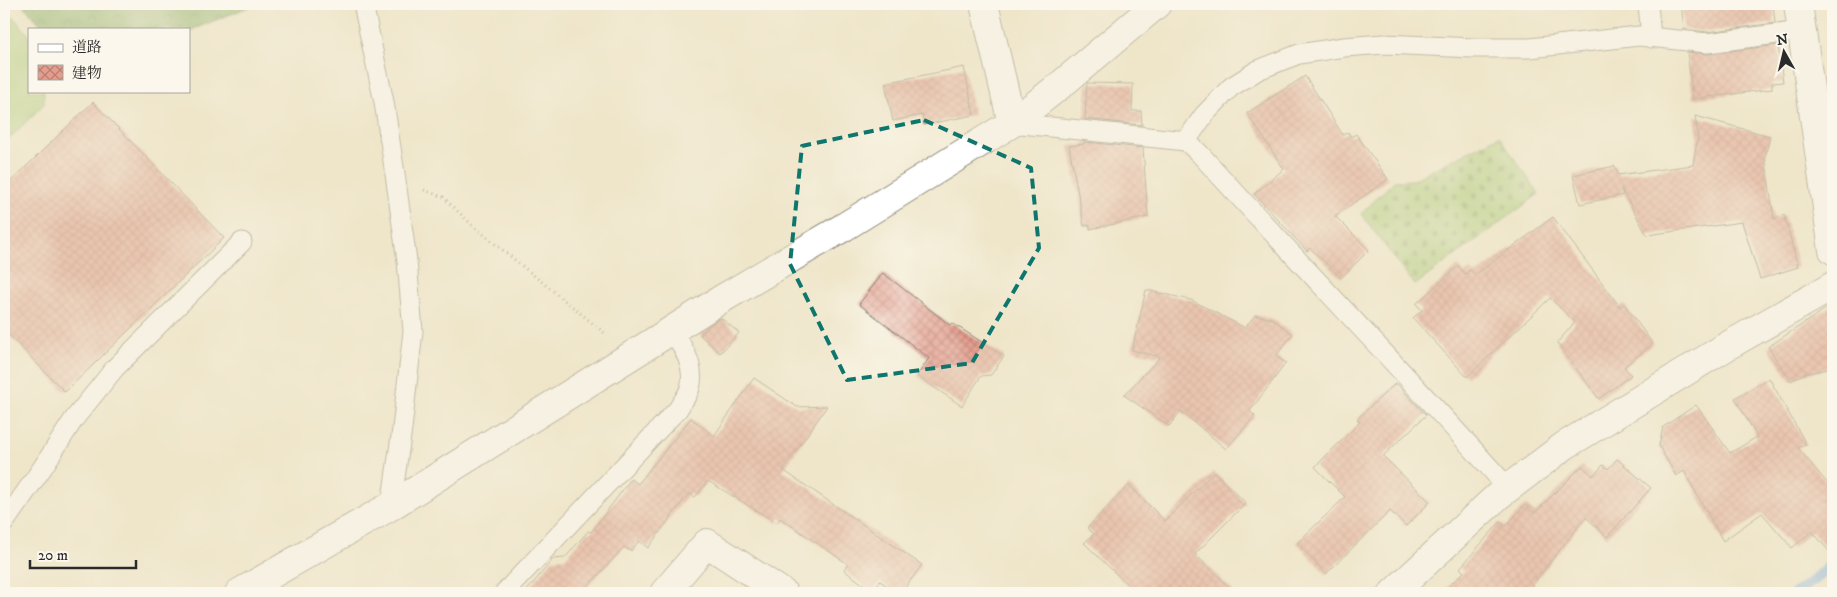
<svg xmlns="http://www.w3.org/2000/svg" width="1837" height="597" font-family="'IM FELL DW Pica','Noto Serif JP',serif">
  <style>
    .forest { fill: url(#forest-crowns); stroke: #586c48 }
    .cemetery { fill: url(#cemetery-stones); stroke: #687a50 }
    .pitch { fill: #a5ca74; stroke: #687a50 }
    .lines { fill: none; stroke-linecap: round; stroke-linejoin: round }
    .stream { stroke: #79aee7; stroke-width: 10 }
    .building { fill: url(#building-cross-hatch) }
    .lane-casing { stroke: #8d887a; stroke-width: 21 }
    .street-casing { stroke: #8d887a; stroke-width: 30 }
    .path { stroke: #8d887a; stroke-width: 3; stroke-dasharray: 1 4; stroke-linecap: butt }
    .lane { stroke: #fff; stroke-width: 19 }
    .street { stroke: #fff; stroke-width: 28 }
    .marked { fill: none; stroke: #0f766e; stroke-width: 4; stroke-dasharray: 10 6; stroke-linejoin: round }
  </style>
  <defs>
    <pattern id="forest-crowns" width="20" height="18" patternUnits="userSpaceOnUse" patternTransform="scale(1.25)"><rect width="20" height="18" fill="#84ae66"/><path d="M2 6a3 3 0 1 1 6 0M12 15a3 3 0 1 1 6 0" fill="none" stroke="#6c8e54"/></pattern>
    <pattern id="cemetery-stones" width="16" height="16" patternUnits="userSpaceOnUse" patternTransform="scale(1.25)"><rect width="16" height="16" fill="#a5ca74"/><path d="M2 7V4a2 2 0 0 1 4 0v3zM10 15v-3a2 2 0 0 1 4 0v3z" fill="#87a45f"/></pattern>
    <pattern id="building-cross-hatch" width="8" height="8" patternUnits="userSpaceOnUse" patternTransform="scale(1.25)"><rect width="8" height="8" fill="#e49c8c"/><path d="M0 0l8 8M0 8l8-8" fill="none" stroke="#b97f73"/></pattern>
  </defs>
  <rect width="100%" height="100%" fill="#fbf7ec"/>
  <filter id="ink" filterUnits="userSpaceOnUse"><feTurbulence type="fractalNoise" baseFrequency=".02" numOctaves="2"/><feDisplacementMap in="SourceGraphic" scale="10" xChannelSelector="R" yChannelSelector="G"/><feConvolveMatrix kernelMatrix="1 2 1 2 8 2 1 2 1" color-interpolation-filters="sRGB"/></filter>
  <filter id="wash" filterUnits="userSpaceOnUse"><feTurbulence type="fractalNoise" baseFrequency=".0096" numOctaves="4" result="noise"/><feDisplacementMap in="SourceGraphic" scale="20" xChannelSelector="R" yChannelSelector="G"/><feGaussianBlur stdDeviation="1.12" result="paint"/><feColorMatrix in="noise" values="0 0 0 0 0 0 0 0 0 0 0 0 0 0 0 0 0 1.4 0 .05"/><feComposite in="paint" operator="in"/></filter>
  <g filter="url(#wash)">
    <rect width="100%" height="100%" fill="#efe6ca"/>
    <!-- forest -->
    <polygon class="forest" points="22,4 256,4 189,31 189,29 47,29 41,25"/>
    <!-- cemetery -->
    <polygon class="cemetery" points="1499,136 1539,194 1415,285 1361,214 1394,181 1413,180"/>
    <!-- pitch -->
    <polygon class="pitch" points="4,7 29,35 29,91 44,91 44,104 4,144"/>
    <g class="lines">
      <!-- stream -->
      <polyline class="stream" points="1795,593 1814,580 1833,562"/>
    </g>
    <g id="blocks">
      <!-- building -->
      <g class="building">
        <polygon points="1681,4 1773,4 1775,23 1707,32 1684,29"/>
        <polygon points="1778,45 1783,82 1772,83 1772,89 1693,99 1687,52 1708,54"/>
        <polygon points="964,67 974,115 924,125 922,115 893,121 885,83"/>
        <polygon points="1305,76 1343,135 1348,132 1351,137 1356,134 1388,179 1335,216 1369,250 1341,278 1310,248 1307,251 1254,194 1284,169 1247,113"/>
        <polygon points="1087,83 1133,84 1132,111 1141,111 1142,125 1085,119"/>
        <polygon points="93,102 224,238 65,392 4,330 4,188"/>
        <polygon points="1695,116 1770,136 1765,157 1774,219 1784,215 1798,267 1760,279 1742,222 1647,235 1621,188 1623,195 1580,204 1573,175 1615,166 1618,175 1693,165 1698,136"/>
        <polygon points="1084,142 1143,148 1148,217 1090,229 1090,225 1084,226 1069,146 1084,144"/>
        <polygon points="1553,217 1620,307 1624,304 1653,344 1624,367 1631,375 1599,399 1557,343 1575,322 1550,298 1467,377 1413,318 1422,310 1416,304 1458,266 1465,274 1470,270 1475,275"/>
        <polygon points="883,273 950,325 952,323 1004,356 991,375 981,376 962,406 917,376 929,358 859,304"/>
        <polygon points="1146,290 1191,300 1245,328 1255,315 1273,319 1293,334 1276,356 1286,363 1250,411 1255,416 1226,449 1181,411 1169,426 1124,395 1160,357 1132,350"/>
        <polygon points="1833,304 1833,368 1803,374 1791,381 1768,347"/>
        <polygon points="721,318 739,333 720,353 700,335 709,325"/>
        <polygon points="754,378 797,407 827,406 783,470 922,565 901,593 897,593 880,581 872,591 844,570 848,564 780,518 777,523 708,481 695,497 689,493 648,548 639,541 631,551 624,547 582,593 525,593 553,559 565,558 588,531 591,532 631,479 638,484 691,418 714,436"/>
        <polygon points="1769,378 1806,444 1798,448 1833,490 1833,556 1812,531 1792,548 1762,513 1723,541 1684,471 1676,476 1659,446 1663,427 1696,405 1730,453 1757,437 1735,398"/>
        <polygon points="1396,383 1426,415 1383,456 1430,502 1406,526 1390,511 1326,574 1297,543 1345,497 1315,467 1360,422 1357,419"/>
        <polygon points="1617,459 1651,488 1607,537 1586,517 1526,593 1441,593 1464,572 1460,568 1500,522 1505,527 1525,505 1535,513 1582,466 1593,476 1603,465 1608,469"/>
        <polygon points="1214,472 1246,503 1195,554 1235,593 1136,593 1084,543 1094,534 1087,528 1129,485 1165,521"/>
      </g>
    </g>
  </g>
  <g filter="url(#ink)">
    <use href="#blocks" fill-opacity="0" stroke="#8d887a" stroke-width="1"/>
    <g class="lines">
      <!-- lane casing -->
      <g class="lane-casing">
        <g id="lane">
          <polyline points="363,4 384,102 395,174 407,261 413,331 402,429 391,506"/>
          <polyline points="1648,4 1651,38"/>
          <path d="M1012,123L1186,141L1200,154C1302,266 1407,375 1508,488"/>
          <polyline points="1186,141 1204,115 1231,87 1258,70 1299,54 1344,47 1384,44 1473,48 1530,48 1639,36 1707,43 1801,31"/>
          <polyline points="4,523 41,470 74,419 115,368 242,242"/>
          <path d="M504,593L678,409C682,402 688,395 690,388C696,367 683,347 672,330"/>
        </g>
      </g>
      <!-- street casing -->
      <g class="street-casing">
        <g id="street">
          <polyline points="984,4 1012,123"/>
          <polyline points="1798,4 1833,250"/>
          <polyline points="239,593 391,506 720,300 844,227 1012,123 1063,83 1157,4"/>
          <polyline points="664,593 707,543 783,593"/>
          <polyline points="1393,593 1499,495 1564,446 1729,345 1833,286"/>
        </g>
      </g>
      <!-- path -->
      <polyline class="path" points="424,190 443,197 472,225 607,335"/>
      <!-- lane -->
      <use href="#lane" class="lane"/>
      <!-- street -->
      <use href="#street" class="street"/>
    </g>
  </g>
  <!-- marked area -->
  <path d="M0 0H1837V597H0ZM924,120L1031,168L1039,248L972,363L847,380L790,264L802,146Z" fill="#efe6ca" fill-opacity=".55" fill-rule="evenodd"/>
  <path class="marked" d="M924,120L1031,168L1039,248L972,363L847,380L790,264L802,146Z"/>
  <!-- margin -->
  <rect width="1837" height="597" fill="none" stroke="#fbf7ec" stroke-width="20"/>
  <!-- legend -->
  <rect x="28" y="28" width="162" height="65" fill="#fbf7ec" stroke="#a8a59f"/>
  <rect x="38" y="44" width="25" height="8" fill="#ffffff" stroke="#a8a59f"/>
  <text x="72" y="52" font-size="15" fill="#2b2b2b">道路</text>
  <rect x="38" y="65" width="25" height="15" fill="url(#building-cross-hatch)" stroke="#a8a59f"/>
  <text x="72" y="78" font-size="15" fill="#2b2b2b">建物</text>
  <!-- north arrow -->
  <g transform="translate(1784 52) rotate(352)" stroke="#fbf7ec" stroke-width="4" paint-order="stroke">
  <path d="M0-4L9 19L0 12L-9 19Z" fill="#2b2b2b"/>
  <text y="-8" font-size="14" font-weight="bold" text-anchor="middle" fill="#2b2b2b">N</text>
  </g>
  <!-- scale -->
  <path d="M30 560v8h106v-8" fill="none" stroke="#2b2b2b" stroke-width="2.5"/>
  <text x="38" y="560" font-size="15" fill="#2b2b2b" stroke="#fbf7ec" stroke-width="4" paint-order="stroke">20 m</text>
</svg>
